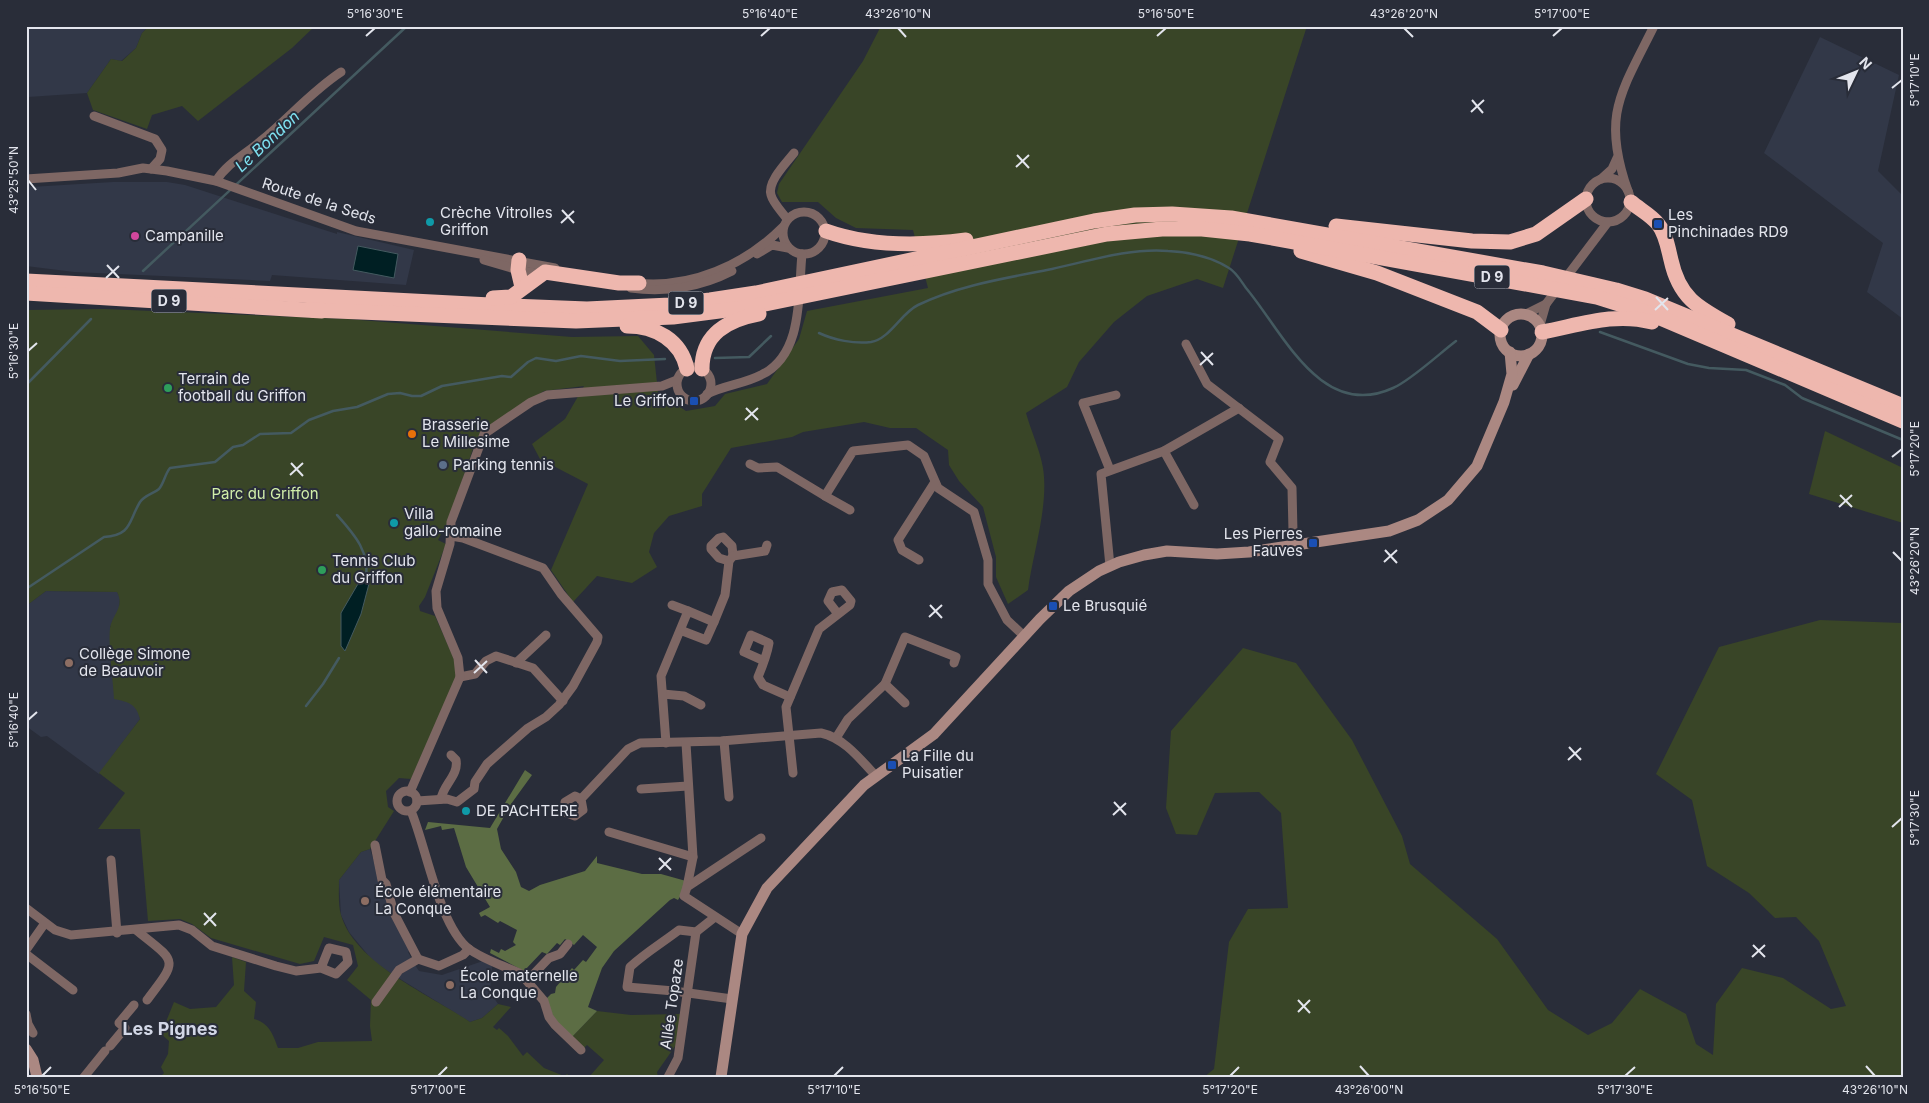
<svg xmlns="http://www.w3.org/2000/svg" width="1929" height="1103" font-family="Inter,sans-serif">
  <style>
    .built { fill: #323848 }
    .green { fill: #394527 }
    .forest { fill: #5c6d44 }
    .water { fill: #001f23; stroke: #445a60 }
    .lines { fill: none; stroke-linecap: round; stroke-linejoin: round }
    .stream { stroke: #445a60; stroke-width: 2.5 }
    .street { stroke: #7e6764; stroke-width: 9 }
    .secondary { stroke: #ab8882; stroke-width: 11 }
    .highway { stroke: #eeb7ae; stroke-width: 15 }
    .ticks { fill: none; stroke: #e3e5ed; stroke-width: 2 }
    .culture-dot { fill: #0f9aa8; stroke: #292d39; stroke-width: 2 }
    .transit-dot { fill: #1a4fb4; stroke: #292d39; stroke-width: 2 }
    .hotel-dot { fill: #d1479c; stroke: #292d39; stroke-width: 2 }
    .leisure-dot { fill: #2e9e5b; stroke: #292d39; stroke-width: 2 }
    .food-dot { fill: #e8710a; stroke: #292d39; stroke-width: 2 }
    .service-dot { fill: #5c6f8a; stroke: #292d39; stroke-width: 2 }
    .education-dot { fill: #8d6e63; stroke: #292d39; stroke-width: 2 }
    .labels { text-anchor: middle; stroke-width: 4; stroke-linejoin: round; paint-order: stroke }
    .shield { fill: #292d39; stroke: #abaeb7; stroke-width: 1 }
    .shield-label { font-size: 14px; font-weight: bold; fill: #e3e5ed }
    .street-label { font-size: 15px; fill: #e3e5ed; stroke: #292d39 }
    .poi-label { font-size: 15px; fill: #e3e5ed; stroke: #292d39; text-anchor: start }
    .park-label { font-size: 15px; fill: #d1eea9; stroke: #292d39 }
    .water-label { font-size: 16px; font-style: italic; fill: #7fe2f1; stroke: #292d39 }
    .quarter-label { font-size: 18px; font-weight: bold; fill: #d2d7e6; stroke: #292d39 }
    .neatline { fill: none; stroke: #e3e5ed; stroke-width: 2 }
    .ticks-label { font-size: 12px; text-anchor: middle; fill: #e3e5ed }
  </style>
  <rect width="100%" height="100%" fill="#292d39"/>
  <!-- built -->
  <g class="built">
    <polygon points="26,26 149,26 142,33 136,48 121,61 111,59 87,93 28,97 30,187 113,182 167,182 185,185 337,234 337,232 414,250 406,285 272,275 270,281 74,272 26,266"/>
    <polygon points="1820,37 1899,75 1878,171 1903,196 1903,319 1867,292 1883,243 1764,153"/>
    <polygon points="46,591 117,592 120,597 119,610 110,627 132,704 138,710 140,719 99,774 47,736 41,737 26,726 26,606"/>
    <polygon points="370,849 383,889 412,950 408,952 412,959 392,974 373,961 349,932 341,915 339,880 361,852"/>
    <polygon points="483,961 492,966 490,992 498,1004 482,1018 470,1022 397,977 415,965 419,971 442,975"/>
  </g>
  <!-- green -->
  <g class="green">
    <polygon points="149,26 315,26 292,48 198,121 182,106 152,115 147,129 93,110 87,93 111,59 122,61 136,48 142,33"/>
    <path d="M881,26H1307L1223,288L1197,279L1147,296L1114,322L1079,362L1067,387L1026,413C1031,431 1040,450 1043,468C1049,506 1033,552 1028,590L1008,604L996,577V557L983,507L959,481L949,465L948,450L916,428H890L864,422L803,432L792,437L731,448L702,494V506L669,516L654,533L649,552L657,567L632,583L597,576L573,602L551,570L588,484L540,459L532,444L565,419L584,386L544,391L482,431L475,443L448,521L438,540L446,544L425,597L419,606L420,611L435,616L454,659L457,676L411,779L399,778L386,791L388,807L394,811L370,849L361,852L339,880C339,891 338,905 341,915C355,964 431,995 470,1022L482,1018L498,1004L511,1007L493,1027L497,1030L499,1028L508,1036L523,1056L527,1052L544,1068L564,1076L567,1074L571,1077H160L164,1073L161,1067L168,1054L169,1041L161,1034L174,1002L190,1009L216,1007L234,985L232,957L246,962L244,991L256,1002L254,1019C269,1023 273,1034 278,1048H298L318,1042L372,1041L370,1026L371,1000L347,980L358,966L353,945L324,937L314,961L300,964L211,938L192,924L180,919L148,921L140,829H98L125,793L99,773L140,719C136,703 128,702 114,699C113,679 108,647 110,628C112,615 125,607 117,592L46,591L26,606V310L104,309L347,319L572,337L638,336L654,355L658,392L686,411L715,406L725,394L767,384L799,339L807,311L928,288L913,230L856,228L836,218L818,202H782L777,193L779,184L863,61Z"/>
    <polygon points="1825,431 1903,468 1903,523 1809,494"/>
    <polygon points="1903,611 1903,1077 1204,1077 1214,1069 1229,942 1248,909 1288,908 1281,813 1259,792 1215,793 1197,835 1176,834 1166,808 1171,731 1243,648 1296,663 1352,740 1402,836 1410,864 1497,939 1548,1010 1588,1035 1612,1023 1640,989 1686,1014 1696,1044 1713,1055 1716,1004 1742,968 1783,978 1831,1009 1846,1006 1819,941 1796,917 1775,918 1749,893 1707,866 1692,800 1656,774 1719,647 1820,620 1901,623"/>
    <polygon points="597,1011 631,1015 681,1014 678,1042 657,1072 658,1077 589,1077 604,1060 587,1045 583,1049 572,1037"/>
  </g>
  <!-- forest -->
  <polygon class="forest" points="525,770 532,775 511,804 497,829 501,849 516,872 521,887 529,891 540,885 585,871 597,856 597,863 642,874 661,874 686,881 685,888 678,900 674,898 670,900 614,951 602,968 588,1007 597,1011 572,1037 555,1021 546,999 551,994 555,993 556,987 572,968 574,970 583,960 586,962 597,947 583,935 574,945 565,939 560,945 557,943 547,954 542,952 524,971 490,953 491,949 499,953 501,949 505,951 516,945 513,942 517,930 500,921 498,923 485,915 481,917 479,913 490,907 466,867 454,828 442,830 441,826 425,830 428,822 490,828"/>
  <!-- water -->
  <g class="water">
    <polygon points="358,246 398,254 394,278 353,270"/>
    <polygon points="362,577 370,580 361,614 345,651 341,646 341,613"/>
  </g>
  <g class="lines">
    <!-- stream -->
    <g class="stream">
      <polyline points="143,271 407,26"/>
      <polyline points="1600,332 1688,364 1709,368 1746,370 1785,385 1802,398 1903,440"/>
      <path d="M819,333C834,340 854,344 871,342C890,339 901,313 918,305C959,285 1007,278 1052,269C1089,261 1129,248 1168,251C1189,252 1210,256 1229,268C1236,272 1241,281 1246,288C1283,332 1321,421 1393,388C1410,381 1440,353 1456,341"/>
      <polyline points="715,358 749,357 771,336"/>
      <polyline points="26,385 91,319"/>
      <path d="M337,515C354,534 372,554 365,580"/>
      <path d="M26,589L104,537C132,535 128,522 140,502C145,495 153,494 159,489C164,483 165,474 170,468L215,462L233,447L243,445L260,434L291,433L309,420L333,411L357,407L388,394L400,393L412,396H421L442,386L502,376L511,377L528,362L536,358L556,361L581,356L620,361L665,359"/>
      <polyline points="306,706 323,684 339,658"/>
    </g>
    <!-- street -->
    <g class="street">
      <polyline points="94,116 155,139 162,150 160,159 151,169"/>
      <circle cx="1608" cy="200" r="22"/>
      <polyline points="26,179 118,173 143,168 167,171 216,181 356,231 555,268"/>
      <polyline points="1601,179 1612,169 1617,158"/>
      <path d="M216,181C227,163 246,154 262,140C289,118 312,91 341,72"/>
      <path d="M1628,191C1601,115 1621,93 1654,26"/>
      <circle cx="804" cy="233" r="21"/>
      <path d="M787,219C782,212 773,203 771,195C767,182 786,163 794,153"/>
      <polyline points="757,254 772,245 788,248"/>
      <polyline points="484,260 518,270 541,274"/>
      <path d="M636,283C691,289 745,265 783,227"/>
      <path d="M631,288C665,293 701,287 732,271"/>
      <polyline points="1526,314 1546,304"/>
      <polyline points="1540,325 1546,304 1608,222"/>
      <polyline points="1186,344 1207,384 1279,439 1270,462 1292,488 1293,532 1298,538 1299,545"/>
      <circle cx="694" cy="384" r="17"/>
      <path d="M707,394C725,385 744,384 761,375C804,355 798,293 802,254"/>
      <polyline points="1164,451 1194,505"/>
      <polyline points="750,464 758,468 777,467 825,496 853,451 908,445 924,456 938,488 974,512 988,560 988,584 1007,620 1024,636"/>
      <polyline points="1110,470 1083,403 1116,395"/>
      <polyline points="825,496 850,510"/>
      <polyline points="919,560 902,550 898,540 935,482"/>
      <polyline points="729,561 719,558 711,549 711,546 719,538 723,537 732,546 733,556"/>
      <polyline points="1110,566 1101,474 1164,451 1239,408"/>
      <polyline points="672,605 688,611"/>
      <polyline points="714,622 725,595 729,561 733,556 765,551 767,545"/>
      <path d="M764,661L744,652L751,635L769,643C767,655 763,665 758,677L763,685L790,697"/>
      <polyline points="516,663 546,635"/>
      <polyline points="460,677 475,674 486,661 496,656 533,668 563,701"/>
      <polyline points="885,684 905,637 956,657 954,663"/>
      <polyline points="663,694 684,696 701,705"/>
      <polyline points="836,738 848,719 885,684 905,703"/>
      <polyline points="724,741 729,797"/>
      <polyline points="666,743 661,676 688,611 714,622 706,640 680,630"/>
      <polyline points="793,773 786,707 819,629 850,605 851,601 842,590 832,592 828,601 838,614"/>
      <polyline points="641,789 688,786"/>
      <circle cx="407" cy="801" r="10"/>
      <polyline points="410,792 460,677 458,658 437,608 436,591 450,544 451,522 484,434 531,402 547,395 662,386 677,380"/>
      <path d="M441,799C443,785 459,775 456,760L451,755"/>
      <path d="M581,799L583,810L575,816L567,813L565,802L575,796L581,799L628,749L640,743L721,741L821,733C844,738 860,759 876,776"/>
      <polyline points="417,801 447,799 457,802 474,789 475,782 487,764 528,728 546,717 559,705 573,686 597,642 598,637 561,594 543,568 463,538 451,536"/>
      <path d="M411,811C426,846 439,926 469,949C484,960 505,966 521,974L544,1001L549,1017L555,1025L581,1050"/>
      <polyline points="609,832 693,857 686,743"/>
      <polyline points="375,845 382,880 386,884 394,913 418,959"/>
      <polyline points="111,860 117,933"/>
      <polyline points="687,887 693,857"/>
      <polyline points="26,908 55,930 71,935 179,925 192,930 212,946 276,966 296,971 321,968 336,974 348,962 346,952 329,948 321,968"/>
      <path d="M715,917L696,932L679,930C662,943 645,953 630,967L627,987L674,991L732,999"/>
      <path d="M136,930C177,963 179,958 147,1000"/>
      <polyline points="742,934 684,896 687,887 761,838"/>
      <polyline points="26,950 45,923"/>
      <polyline points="26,954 73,990"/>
      <polyline points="528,980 549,958 560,954 568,944"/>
      <polyline points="376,1002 399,970 418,959 439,966 463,955 469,949"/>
      <polyline points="26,1014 28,1024 33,1033"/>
      <polyline points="110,1046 125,1028 119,1023 134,1005"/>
      <polyline points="84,1077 105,1051"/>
      <polyline points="668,1077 678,1058 696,932"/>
    </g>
    <!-- secondary -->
    <g class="secondary">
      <circle cx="1521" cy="335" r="21"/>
      <polyline points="1513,385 1529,354"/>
      <polyline points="26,1049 33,1060 37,1077"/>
      <polyline points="721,1077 742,934 767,888 864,785 934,734 1040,619 1069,591 1099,571 1119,562 1144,555 1167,551 1217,554 1249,552 1389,531 1418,520 1448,500 1477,466 1504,402 1512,374 1510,352"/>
    </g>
    <!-- highway -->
    <g class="highway">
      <path d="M1631,202C1639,209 1651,215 1658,224C1666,234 1668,248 1671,260C1679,297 1697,307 1728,324"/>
      <polyline points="1336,226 1472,241 1510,242 1536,234 1586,199"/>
      <path d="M826,231C871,247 920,246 966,240"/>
      <polyline points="1301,251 1377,273 1477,312 1501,330"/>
      <polyline points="519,260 518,270 522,287"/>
      <polyline points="26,281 511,306 587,309 670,305 710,300 756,293 1094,221 1135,215 1172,214 1231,218 1543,273 1616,290 1645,299 1903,406"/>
      <polyline points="26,293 322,311"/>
      <polyline points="493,298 511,297 545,272 619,283 639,283"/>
      <polyline points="312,310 576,321 673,317 750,307 1107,234 1162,229 1202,229 1250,234 1597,297 1651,314 1903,421"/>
      <path d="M627,326C655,326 681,340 687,369"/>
      <path d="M1542,332C1580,325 1614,312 1652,322"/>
      <path d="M702,369C702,334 727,320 759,314"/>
    </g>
  </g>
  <!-- ticks -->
  <path class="ticks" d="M898,28L906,37M1404,28L1413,37M366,36L375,28M761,36L770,28M1157,36L1166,28M1553,36L1562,28M1892,88L1902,80M1472,100L1483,113M1471,112L1484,100M1017,155L1029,168M1016,167L1029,155M28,180L36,190M562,210L574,223M561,223L574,211M107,265L119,278M106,278L119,266M1656,297L1668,310M1655,310L1668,298M28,351L37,343M1201,352L1213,365M1200,365L1213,353M746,408L758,420M745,420L758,408M1892,457L1902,449M291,463L303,476M290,475L303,463M1840,495L1852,507M1839,507L1852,495M1385,550L1397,563M1893,552L1902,561M1384,562L1397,550M930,605L942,618M929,617L942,605M475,660L487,673M474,673L487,661M28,720L37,712M1569,747L1581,760M1568,760L1581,748M1114,802L1126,815M1113,815L1126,803M1892,827L1902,818M659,858L671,870M659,870L671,858M204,913L216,926M204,925L216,913M1753,945L1765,957M1752,957L1765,945M1298,1000L1310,1013M1298,1012L1310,1000M1360,1066L1369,1076M1866,1066L1875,1076M42,1076L51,1067M438,1076L447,1067M834,1076L843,1067M1230,1076L1239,1067M1625,1076L1635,1067"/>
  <!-- markers -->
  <g class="culture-dot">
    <circle cx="430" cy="222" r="5"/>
    <circle cx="394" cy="523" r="5"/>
    <circle cx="466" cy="811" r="5"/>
  </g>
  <g class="transit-dot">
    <rect x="1653" y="219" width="10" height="10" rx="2.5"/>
    <rect x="689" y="396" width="10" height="10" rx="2.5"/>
    <rect x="1308" y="538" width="10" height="10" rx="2.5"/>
    <rect x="1048" y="601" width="10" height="10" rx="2.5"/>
    <rect x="887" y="760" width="10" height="10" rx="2.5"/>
  </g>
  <circle class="hotel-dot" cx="135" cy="236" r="5"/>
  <g class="leisure-dot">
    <circle cx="168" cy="388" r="5"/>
    <circle cx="322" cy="570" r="5"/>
  </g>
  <circle class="food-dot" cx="412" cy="434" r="5"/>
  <circle class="service-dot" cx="443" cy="465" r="5"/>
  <g class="education-dot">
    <circle cx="69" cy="663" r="5"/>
    <circle cx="365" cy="901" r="5"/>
    <circle cx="450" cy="985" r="5"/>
  </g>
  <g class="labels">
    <!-- shield labels -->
    <g class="shield">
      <rect x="1474.5" y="265.5" width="35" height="23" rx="4"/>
      <rect x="151.5" y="289.5" width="35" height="23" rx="4"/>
      <rect x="668.5" y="291.5" width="35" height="23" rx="4"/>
    </g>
    <g class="shield-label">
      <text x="1492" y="282">D 9</text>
      <text x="169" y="306">D 9</text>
      <text x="686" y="308">D 9</text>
    </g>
    <!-- street labels -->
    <g class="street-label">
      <text transform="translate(319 201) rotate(18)" y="5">Route de la Seds</text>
      <text transform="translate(672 1004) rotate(-82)" y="5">Allée Topaze</text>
    </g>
    <!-- poi labels -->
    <g class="poi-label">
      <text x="440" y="218">Crèche Vitrolles<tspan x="440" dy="17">Griffon</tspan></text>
      <text x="1668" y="220">Les<tspan x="1668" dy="17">Pinchinades RD9</tspan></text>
      <text x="145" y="241">Campanille</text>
      <text x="178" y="384">Terrain de<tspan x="178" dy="17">football du Griffon</tspan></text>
      <text x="684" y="406" text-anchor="end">Le Griffon</text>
      <text x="422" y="430">Brasserie<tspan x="422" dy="17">Le Millesime</tspan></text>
      <text x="453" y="470">Parking tennis</text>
      <text x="404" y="519">Villa<tspan x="404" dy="17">gallo-romaine</tspan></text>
      <text x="1303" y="539" text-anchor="end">Les Pierres<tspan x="1303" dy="17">Fauves</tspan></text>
      <text x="332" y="566">Tennis Club<tspan x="332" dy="17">du Griffon</tspan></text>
      <text x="1063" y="611">Le Brusquié</text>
      <text x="79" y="659">Collège Simone<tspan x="79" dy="17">de Beauvoir</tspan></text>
      <text x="902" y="761">La Fille du<tspan x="902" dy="17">Puisatier</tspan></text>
      <text x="476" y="816">DE PACHTERE</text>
      <text x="375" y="897">École élémentaire<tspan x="375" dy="17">La Conque</tspan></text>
      <text x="460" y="981">École maternelle<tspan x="460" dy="17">La Conque</tspan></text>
    </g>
    <!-- park labels -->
    <g class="park-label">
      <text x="265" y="499">Parc du Griffon</text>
    </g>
    <!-- water labels -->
    <g class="water-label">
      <text transform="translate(267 141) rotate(-43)" y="6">Le Bondon</text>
    </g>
    <!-- quarter labels -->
    <g class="quarter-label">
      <text x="170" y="1035">Les Pignes</text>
    </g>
  </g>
  <!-- border -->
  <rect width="1929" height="1103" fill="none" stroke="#292d39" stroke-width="55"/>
  <!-- north arrow -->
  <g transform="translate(1856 72) rotate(47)" stroke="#292d39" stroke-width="4" paint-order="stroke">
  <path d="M0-4L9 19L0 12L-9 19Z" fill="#e3e5ed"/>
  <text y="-8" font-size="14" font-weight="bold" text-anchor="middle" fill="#e3e5ed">N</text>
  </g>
  <rect x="28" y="28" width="1874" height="1048" class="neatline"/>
  <g class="ticks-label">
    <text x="375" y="18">5°16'30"E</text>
    <text x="770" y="18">5°16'40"E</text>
    <text x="898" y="18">43°26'10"N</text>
    <text x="1166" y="18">5°16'50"E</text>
    <text x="1404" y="18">43°26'20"N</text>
    <text x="1562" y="18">5°17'00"E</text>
    <text transform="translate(1915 80) rotate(-90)" y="4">5°17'10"E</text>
    <text transform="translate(14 180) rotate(-90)" y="4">43°25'50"N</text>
    <text transform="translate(14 351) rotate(-90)" y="4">5°16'30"E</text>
    <text transform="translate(1915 449) rotate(-90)" y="4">5°17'20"E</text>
    <text transform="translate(1915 561) rotate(-90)" y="4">43°26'20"N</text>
    <text transform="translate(14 720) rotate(-90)" y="4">5°16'40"E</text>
    <text transform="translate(1915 818) rotate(-90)" y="4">5°17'30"E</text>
    <text x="42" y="1094">5°16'50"E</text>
    <text x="438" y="1094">5°17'00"E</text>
    <text x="834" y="1094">5°17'10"E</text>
    <text x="1230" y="1094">5°17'20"E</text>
    <text x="1369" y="1094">43°26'00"N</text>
    <text x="1625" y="1094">5°17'30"E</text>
    <text x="1875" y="1094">43°26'10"N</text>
  </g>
</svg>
